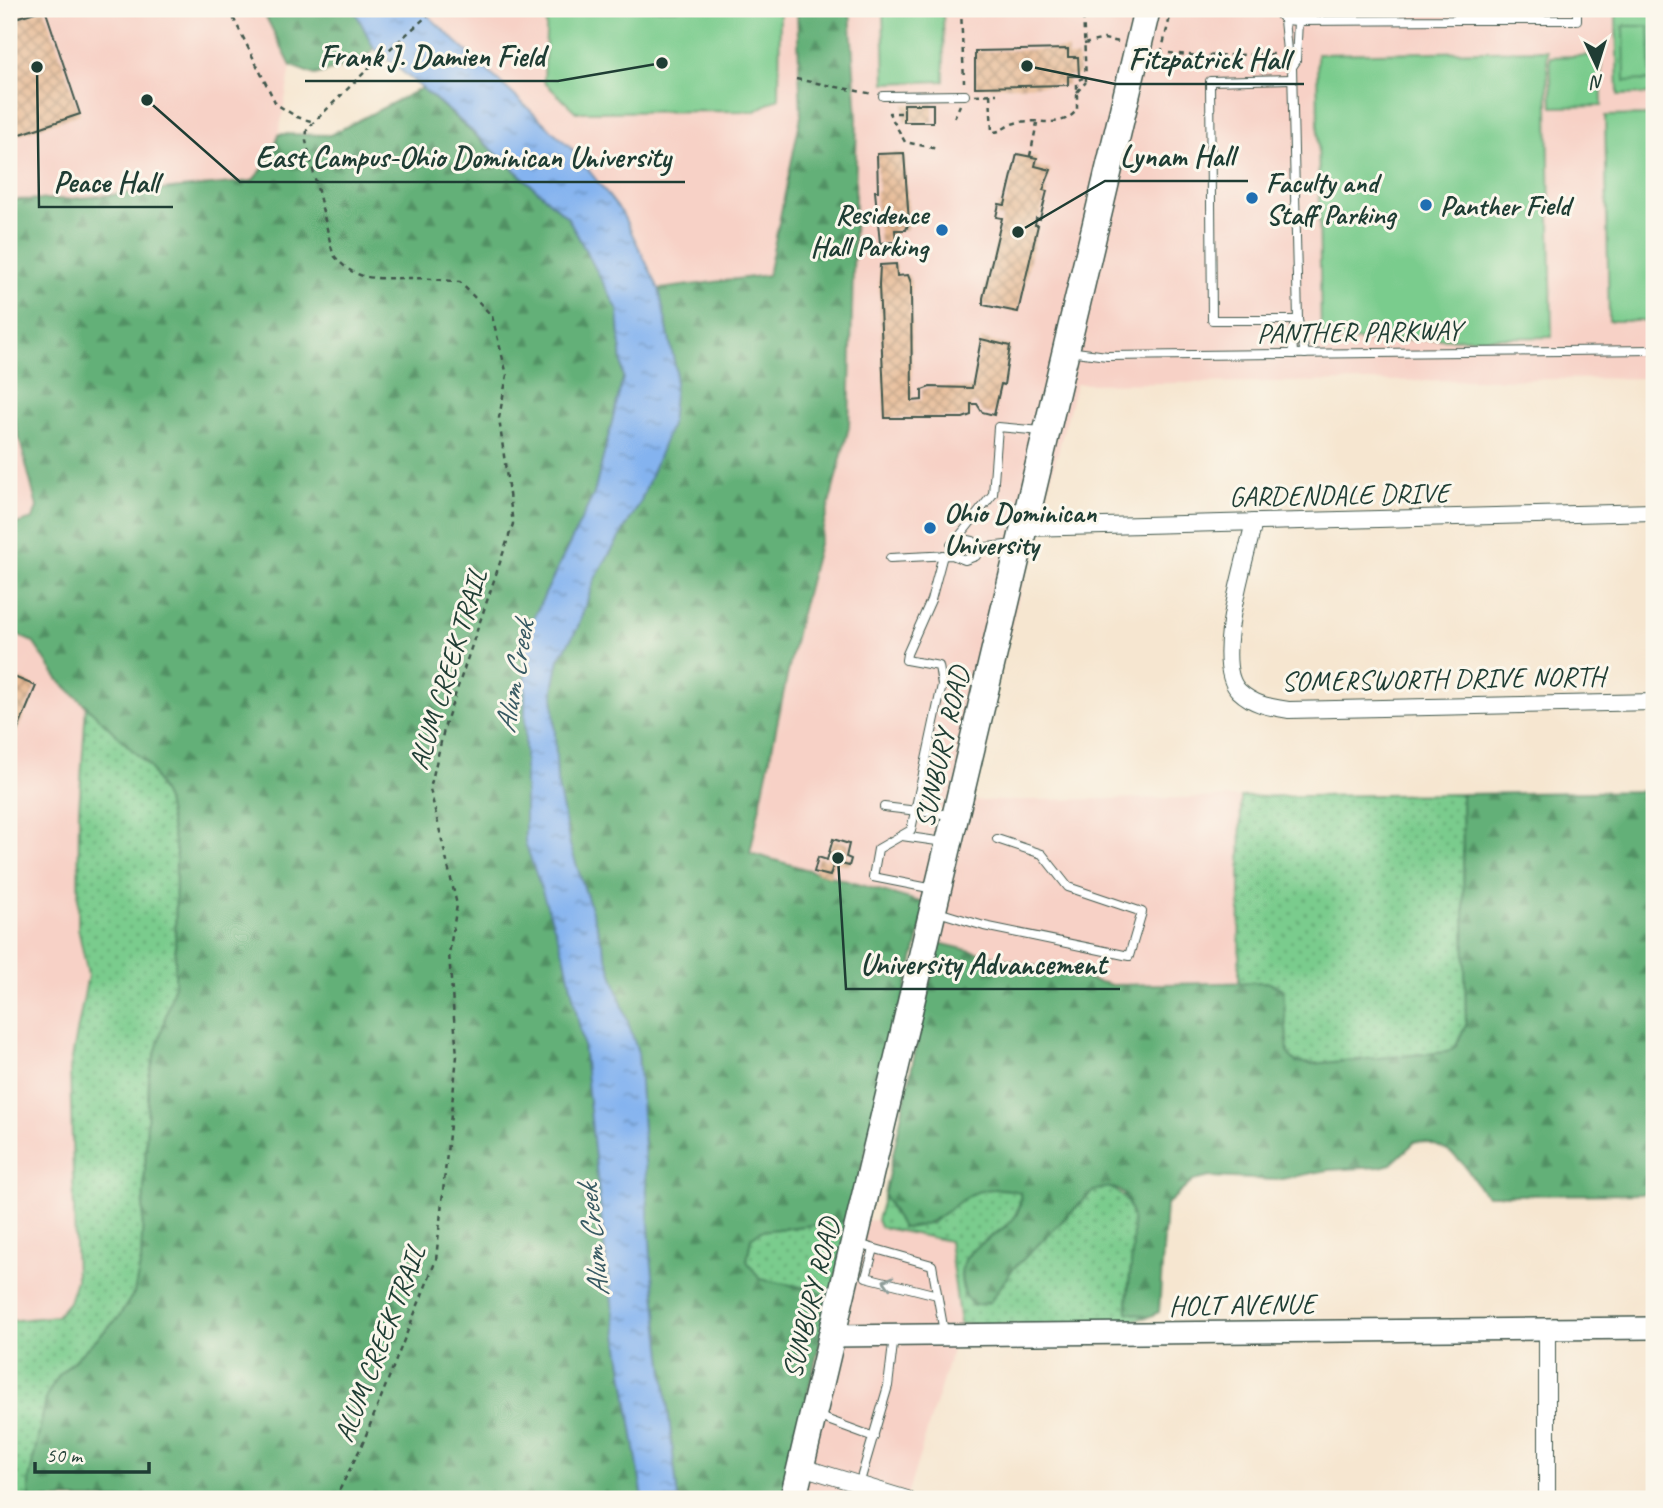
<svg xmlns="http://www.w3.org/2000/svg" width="1663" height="1508" font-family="Caveat,sans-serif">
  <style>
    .built { fill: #f7d1c6 }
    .grass { fill: url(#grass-dots); stroke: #4c8460; stroke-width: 2 }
    .forest { fill: url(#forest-firs); stroke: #417656; stroke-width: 2 }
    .park { fill: url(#park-tufts); stroke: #4c8460; stroke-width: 2 }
    .pitch { fill: #7acc8d; stroke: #4c8460; stroke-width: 2 }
    .water { fill: url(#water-ripples); stroke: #527892; stroke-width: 2 }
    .building { fill: url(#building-cross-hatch) }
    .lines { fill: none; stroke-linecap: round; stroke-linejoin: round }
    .service-casing { stroke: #3f564b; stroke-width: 10 }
    .minor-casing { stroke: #3f564b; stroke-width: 18 }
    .tertiary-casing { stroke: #3f564b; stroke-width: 24 }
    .primary-casing { stroke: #3f564b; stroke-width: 29 }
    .path { stroke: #3f564b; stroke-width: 2.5; stroke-dasharray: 5 5; stroke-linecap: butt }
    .service { stroke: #fff; stroke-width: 8 }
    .minor { stroke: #fff; stroke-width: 16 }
    .tertiary { stroke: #fff; stroke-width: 21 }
    .primary { stroke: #fff; stroke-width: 26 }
    .oneway { stroke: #8f9e9a }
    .poi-dot { fill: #1f6fb2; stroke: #fbf7ec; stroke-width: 2.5 }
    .labels { text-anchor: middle; stroke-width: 6; stroke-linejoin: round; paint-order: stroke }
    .poi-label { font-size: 28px; font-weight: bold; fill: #1f3d34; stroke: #fbf7ec; text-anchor: start }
    .street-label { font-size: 28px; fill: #1f3d34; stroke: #fbf7ec }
    .water-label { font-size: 30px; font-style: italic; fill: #385a63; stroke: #fbf7ec }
    .leader { fill: none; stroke: #1f3d34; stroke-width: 2.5 }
    .callout-dot { fill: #1f3d34; stroke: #fbf7ec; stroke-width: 2.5 }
    .callout-label { font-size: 30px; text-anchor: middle; font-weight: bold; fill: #1f3d34; stroke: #fbf7ec; stroke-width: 6; stroke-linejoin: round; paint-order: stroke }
  </style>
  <defs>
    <pattern id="grass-dots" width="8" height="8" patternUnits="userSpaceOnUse" patternTransform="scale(1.75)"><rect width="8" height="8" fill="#7acc8d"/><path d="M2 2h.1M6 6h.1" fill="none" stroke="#63a774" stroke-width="1.8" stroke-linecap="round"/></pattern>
    <pattern id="forest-firs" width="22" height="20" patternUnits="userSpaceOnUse" patternTransform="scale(1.75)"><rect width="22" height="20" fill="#63b078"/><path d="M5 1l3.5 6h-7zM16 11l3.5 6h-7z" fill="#519063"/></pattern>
    <pattern id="park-tufts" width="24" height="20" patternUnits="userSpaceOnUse" patternTransform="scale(1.75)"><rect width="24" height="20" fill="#7acc8d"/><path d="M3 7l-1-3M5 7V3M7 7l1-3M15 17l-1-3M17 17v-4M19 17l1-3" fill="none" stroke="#63a774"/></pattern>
    <pattern id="water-ripples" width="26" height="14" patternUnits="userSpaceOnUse" patternTransform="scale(1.75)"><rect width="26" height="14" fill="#84b3ef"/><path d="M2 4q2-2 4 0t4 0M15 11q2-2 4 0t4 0" fill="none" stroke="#6b93c2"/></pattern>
    <pattern id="building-cross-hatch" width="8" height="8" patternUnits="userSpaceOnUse" patternTransform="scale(1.75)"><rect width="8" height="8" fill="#e6b994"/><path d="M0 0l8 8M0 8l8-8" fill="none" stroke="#ba987a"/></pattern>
  </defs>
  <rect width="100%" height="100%" fill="#fbf7ec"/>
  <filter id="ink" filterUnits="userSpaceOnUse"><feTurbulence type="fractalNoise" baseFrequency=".0143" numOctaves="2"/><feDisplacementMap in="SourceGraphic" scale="14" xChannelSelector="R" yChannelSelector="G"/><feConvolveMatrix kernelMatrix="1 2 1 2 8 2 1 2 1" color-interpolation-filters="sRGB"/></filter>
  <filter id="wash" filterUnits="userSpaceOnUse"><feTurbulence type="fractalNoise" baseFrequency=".00686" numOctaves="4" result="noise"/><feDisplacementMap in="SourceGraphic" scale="28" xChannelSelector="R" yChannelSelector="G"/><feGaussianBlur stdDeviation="1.57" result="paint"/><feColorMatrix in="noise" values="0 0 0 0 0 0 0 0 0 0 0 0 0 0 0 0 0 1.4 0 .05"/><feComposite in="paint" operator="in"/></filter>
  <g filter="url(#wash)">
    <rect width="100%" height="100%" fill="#f6e6d0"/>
    <!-- built -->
    <g class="built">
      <polygon points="9,9 262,9 291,66 279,134 268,163 252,181 69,199 9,200"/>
      <polygon points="421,9 797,9 801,116 768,275 659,289 622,213 572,149"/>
      <polygon points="850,9 1654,9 1654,378 1076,384 964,801 1241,797 1239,983 1112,985 939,943 936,905 749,854 797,629 849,427 857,118"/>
      <polygon points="9,398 37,507 33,519 9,526"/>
      <polygon points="9,631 33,642 58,679 86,705 79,810 78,928 88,975 70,1069 76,1280 69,1302 57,1316 9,1321"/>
      <polygon points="877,1220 880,1227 949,1241 960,1324 906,1499 782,1499 848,1221"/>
    </g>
    <!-- grass -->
    <g class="grass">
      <polygon points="86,705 150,767 166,800 176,852 175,983 149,1076 141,1261 134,1293 118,1318 60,1374 47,1395 29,1480 29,1499 9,1499 9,1321 57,1316 69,1302 76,1280 70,1069 88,975 78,928 79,810"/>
      <polygon points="1462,794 1466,1025 1456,1046 1447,1052 1310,1064 1296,1062 1288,1054 1283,989 1267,982 1239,983 1241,797"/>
      <path d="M1104,1186C1156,1201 1124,1273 1127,1312L1148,1317L1112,1324H960L949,1241L880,1227L877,1220L884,1195L892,1213L931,1224C961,1198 978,1182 1020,1192C1023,1238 965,1233 961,1273C960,1280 963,1289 964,1296L990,1302L1012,1270L1092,1192Z"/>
      <polygon points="848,1221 830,1301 816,1290 760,1279 747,1261 751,1238 761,1231"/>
    </g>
    <!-- forest -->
    <g class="forest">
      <polygon points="262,9 354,9 374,48 362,61 315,75 291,66"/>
      <polygon points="797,9 850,9 857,118 849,427 797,629 750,853 927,904 848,1221 761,1231 751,1238 747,1261 760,1279 816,1290 830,1301 782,1499 678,1499 651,1257 638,1053 570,845 557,782 553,689 559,659 577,629 595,578 640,503 676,371 659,289 768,275 801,116"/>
      <polygon points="422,88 568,218 618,310 623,378 594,494 525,635 565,958 583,1043 606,1263 643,1499 29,1499 29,1480 47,1395 60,1374 118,1318 134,1293 141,1261 149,1076 175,983 176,852 166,800 150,767 58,679 33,642 9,631 9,526 33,519 37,507 9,398 9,200 69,199 252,181 268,163 279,134 330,135"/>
      <path d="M1654,791V1194L1488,1195C1476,1187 1473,1176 1464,1165C1454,1152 1431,1141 1416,1141L1391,1164L1380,1167L1328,1170L1277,1180L1210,1177L1193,1181L1166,1205L1159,1312L1148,1317L1127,1312C1125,1285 1156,1164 1092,1192L1012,1270L990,1302L973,1306C966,1298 964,1293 962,1282C956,1245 998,1241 1014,1218C1021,1209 1021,1202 1020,1192C956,1175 956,1227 902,1228L884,1195L939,943L1112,985L1267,982L1283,989L1288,1054L1296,1062L1311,1064L1447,1052L1456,1046L1466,1025L1462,794Z"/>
    </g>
    <!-- park -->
    <polygon class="park" points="1618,9 1654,9 1654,94 1618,95 1616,16 1620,12"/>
    <!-- pitch -->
    <g class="pitch">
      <polygon points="547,9 780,9 779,98 755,111 576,112 544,82"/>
      <polygon points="883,9 943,9 944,81 885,83"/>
      <polygon points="1624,26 1649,26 1651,80 1625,81"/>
      <polygon points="1547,50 1552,337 1321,341 1317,54"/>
      <polygon points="1601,55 1602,106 1552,107 1550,57"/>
      <polygon points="1654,115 1654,321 1609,321 1605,116"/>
    </g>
    <!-- water -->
    <polygon class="water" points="354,9 421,9 572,149 622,213 659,289 676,371 671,425 640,503 595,578 577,629 559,659 553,689 557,782 570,845 638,1053 651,1257 678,1499 643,1499 606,1263 583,1043 565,958 525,842 525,635 594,494 623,378 618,310 568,218 453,114 374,48"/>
    <g id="blocks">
      <!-- building -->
      <g class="building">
        <polygon points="45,9 80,114 9,138 9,20"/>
        <polygon points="1068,49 1068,57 1078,57 1079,76 1068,76 1068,85 975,87 975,51"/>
        <rect x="904" y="104" width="29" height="18"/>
        <polygon points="904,153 909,222 906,230 895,230 896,242 880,243 875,191 878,191 877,154"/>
        <polygon points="1017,154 1037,158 1035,166 1051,170 1043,190 1047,191 1040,219 1036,218 1035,225 1038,225 1018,312 983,305 983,298 1002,218 996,217 999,204 1005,205"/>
        <polygon points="896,264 897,276 908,275 911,283 912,401 922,400 922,390 930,387 972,388 981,339 1010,346 1004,385 1001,384 994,415 982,412 977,404 971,404 971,415 963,418 885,418 879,285 880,265"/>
        <polygon points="9,675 36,686 14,739 9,736"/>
        <polygon points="833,839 849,844 846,857 851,859 849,866 834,862 830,876 814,872 818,857 827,860"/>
      </g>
    </g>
  </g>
  <g filter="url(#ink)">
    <use href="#blocks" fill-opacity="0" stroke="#3f564b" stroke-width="2"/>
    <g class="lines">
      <!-- service casing -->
      <g class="service-casing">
        <g id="service">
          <polyline points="1275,9 1284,20 1298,21 1458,20 1458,9"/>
          <polyline points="1284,20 1288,61 1292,67 1298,320 1305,354"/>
          <polyline points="1458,20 1577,20 1577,9"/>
          <polyline points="1292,67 1296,61 1298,21"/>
          <polyline points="1292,79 1210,81 1212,320 1298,320"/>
          <polyline points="883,96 965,95"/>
          <polyline points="1068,351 1107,356 1654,350"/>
          <polyline points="1293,354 1292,335 1298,320"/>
          <polyline points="978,548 973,541 958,538 993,494 998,427 1042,431"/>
          <polyline points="952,555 951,545 958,538"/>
          <polyline points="890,558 952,555 965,560 976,556 978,548 1015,544"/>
          <polyline points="884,807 951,815"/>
          <polyline points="902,836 944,842"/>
          <polyline points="934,889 873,877 878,849 911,830 942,685 939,666 906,660 907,654 931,600 943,555"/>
          <polyline points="938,912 984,926 1129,956 1142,912 1068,887 1042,854 997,839"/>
          <polyline points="858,1244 932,1265 944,1332"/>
          <polyline points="874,1249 866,1277 937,1295"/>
          <polyline points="817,1416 874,1437"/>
          <polyline points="859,1485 888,1386 894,1336"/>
        </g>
      </g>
      <!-- minor casing -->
      <g class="minor-casing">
        <g id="minor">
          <path d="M1254,522C1246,559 1211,664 1239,691C1254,705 1270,707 1289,710L1654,702"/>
          <polyline points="1025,528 1654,512"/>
          <polyline points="1547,1329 1547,1499"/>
          <polyline points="802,1467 907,1499"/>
        </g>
      </g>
      <!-- tertiary casing -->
      <g class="tertiary-casing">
        <polyline id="tertiary" points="831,1336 1654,1328"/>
      </g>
      <!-- primary casing -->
      <g class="primary-casing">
        <polyline id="primary" points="793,1499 1147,9"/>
      </g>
      <!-- path -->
      <g class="path">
        <polyline points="229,9 276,104 297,117 314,122"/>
        <polyline points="961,9 964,82"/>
        <polyline points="1084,44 1104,39 1119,42"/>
        <polyline points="1159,52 1198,56 1274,54"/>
        <polyline points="1161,53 1172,9"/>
        <polyline points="796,79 873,94"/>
        <polyline points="1077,92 1086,82"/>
        <path d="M990,94L992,132C1002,132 1004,127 1012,124C1035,115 1058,132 1077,110V81L1082,78L1086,82L1083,9"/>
        <polyline points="975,95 997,94"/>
        <polyline points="901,113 889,113 905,142 938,149"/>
        <polyline points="954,118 960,105"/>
        <polyline points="1030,156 1037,123"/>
        <path d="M335,1499L362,1445L436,1260L457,1056L449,954L457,905L430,789L445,725L513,524L499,418L507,375L492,316L460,282C443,280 426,278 409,278C377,278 355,283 333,254L306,141L307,130L314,122L372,65L435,9"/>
      </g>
      <!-- service -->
      <use href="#service" class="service"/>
      <!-- minor -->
      <use href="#minor" class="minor"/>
      <!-- tertiary -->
      <use href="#tertiary" class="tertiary"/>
      <!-- primary -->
      <use href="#primary" class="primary"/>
    </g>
    <!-- one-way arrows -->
    <defs><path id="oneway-chevron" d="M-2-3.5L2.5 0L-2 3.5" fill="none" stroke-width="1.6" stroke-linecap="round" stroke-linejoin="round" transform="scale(1.75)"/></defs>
    <use class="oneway" href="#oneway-chevron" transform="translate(888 1282) rotate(-165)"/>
  </g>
  <!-- markers -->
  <g class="poi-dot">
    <circle cx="1252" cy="198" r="7"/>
    <circle cx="1426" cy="205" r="7"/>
    <circle cx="942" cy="230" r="7"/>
    <circle cx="930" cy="528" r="7"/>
  </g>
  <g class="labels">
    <!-- poi labels -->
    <g class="poi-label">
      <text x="1266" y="192">Faculty and<tspan x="1266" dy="32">Staff Parking</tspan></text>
      <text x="1440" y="215">Panther Field</text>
      <text x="928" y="224" text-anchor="end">Residence<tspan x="928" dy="32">Hall Parking</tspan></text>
      <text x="944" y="522">Ohio Dominican<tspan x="944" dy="32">University</tspan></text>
    </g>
    <!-- street labels -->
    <g class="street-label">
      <text transform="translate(1359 331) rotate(-1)" y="10">PANTHER PARKWAY</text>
      <text transform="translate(1339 494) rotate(-1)" y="10">GARDENDALE DRIVE</text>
      <text transform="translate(447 669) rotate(-73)" y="10">ALUM CREEK TRAIL</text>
      <text transform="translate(1443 678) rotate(-1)" y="10">SOMERSWORTH DRIVE NORTH</text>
      <text transform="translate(941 747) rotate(-77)" y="10">SUNBURY ROAD</text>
      <text transform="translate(810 1298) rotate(-76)" y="10">SUNBURY ROAD</text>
      <text transform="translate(1242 1304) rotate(-1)" y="10">HOLT AVENUE</text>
      <text transform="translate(379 1343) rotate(-69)" y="10">ALUM CREEK TRAIL</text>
    </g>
    <!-- water labels -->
    <g class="water-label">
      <text transform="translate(514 677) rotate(-80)" y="10">Alum Creek</text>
      <text transform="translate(593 1241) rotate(-96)" y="10">Alum Creek</text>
    </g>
  </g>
  <!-- callouts -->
  <path class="leader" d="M662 63L558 81H305M1027 66L1115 84H1304M1018 232L1105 181H1248M147 100L240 182H685M37 67L39 207H173M838 858L846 989H1120"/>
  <g class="callout-dot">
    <circle cx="662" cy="63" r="7"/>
    <circle cx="1027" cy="66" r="7"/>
    <circle cx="1018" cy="232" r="7"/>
    <circle cx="147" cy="100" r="7"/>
    <circle cx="37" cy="67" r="7"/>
    <circle cx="838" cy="858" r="7"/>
  </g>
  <g class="callout-label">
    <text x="432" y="66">Frank J. Damien Field</text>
    <text x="1209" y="69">Fitzpatrick Hall</text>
    <text x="1177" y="166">Lynam Hall</text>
    <text x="463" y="167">East Campus-Ohio Dominican University</text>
    <text x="106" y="192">Peace Hall</text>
    <text x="983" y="974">University Advancement</text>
  </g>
  <!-- margin -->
  <rect width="1663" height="1508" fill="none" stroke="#fbf7ec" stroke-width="35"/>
  <!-- north arrow -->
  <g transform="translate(1597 66) rotate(176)" stroke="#fbf7ec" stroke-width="5" paint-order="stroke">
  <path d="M0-5L12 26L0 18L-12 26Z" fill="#1f3d34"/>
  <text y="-10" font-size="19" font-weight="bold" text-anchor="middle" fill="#1f3d34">N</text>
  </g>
  <!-- scale -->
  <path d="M35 1462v10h114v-10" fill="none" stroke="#1f3d34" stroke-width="3.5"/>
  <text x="46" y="1462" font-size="21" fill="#1f3d34" stroke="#fbf7ec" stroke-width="5" paint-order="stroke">50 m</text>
</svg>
